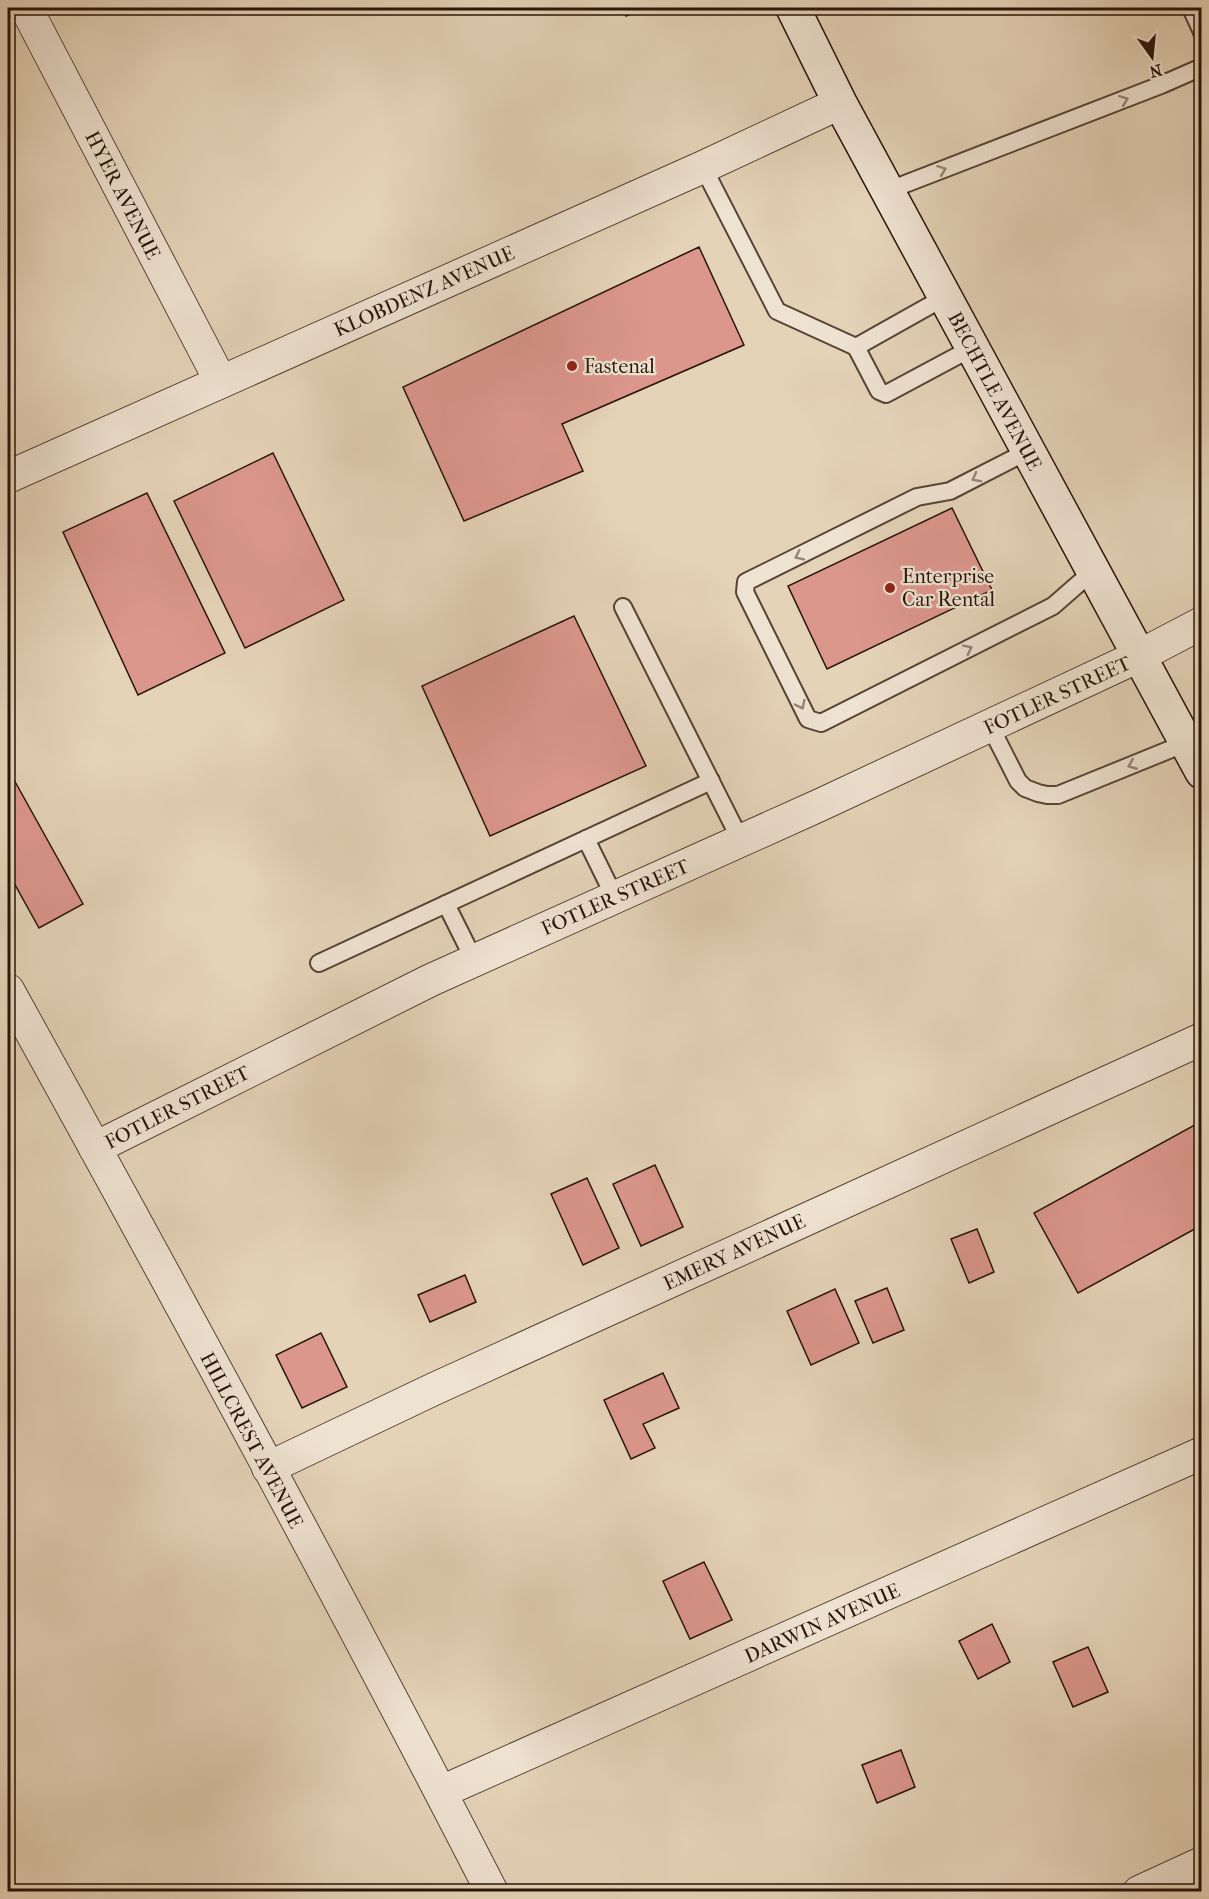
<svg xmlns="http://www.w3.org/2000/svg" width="1209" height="1899" font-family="'IM FELL French Canon',serif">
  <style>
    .building { fill: #dc978d; stroke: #281409; stroke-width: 1.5 }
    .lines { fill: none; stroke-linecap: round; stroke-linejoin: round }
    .service-casing { stroke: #574435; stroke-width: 20 }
    .minor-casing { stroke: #574435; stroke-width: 34 }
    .secondary-casing { stroke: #281409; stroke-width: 36 }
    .service { stroke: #eee2d1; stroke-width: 16 }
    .minor { stroke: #eee2d1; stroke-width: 32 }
    .secondary { stroke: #eee2d1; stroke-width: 33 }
    .oneway { stroke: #958577 }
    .poi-dot { fill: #8f2418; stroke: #eee2d1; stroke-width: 2 }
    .labels { text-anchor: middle; stroke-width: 4.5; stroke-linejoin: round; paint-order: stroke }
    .street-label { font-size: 20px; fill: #281409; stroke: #eee2d1 }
    .poi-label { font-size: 20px; fill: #281409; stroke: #eee2d1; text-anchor: start }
  </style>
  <rect width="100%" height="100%" fill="#e5d3b8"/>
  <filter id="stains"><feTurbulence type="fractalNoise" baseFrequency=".00333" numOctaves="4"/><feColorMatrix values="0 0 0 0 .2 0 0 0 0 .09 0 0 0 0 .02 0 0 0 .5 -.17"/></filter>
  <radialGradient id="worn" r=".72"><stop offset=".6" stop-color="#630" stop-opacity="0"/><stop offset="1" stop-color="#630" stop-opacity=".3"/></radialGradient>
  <!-- building -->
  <g class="building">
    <polygon points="622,8 646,8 626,16"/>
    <polygon points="699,247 744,345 562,424 583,471 464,521 403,387"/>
    <polygon points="273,453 344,600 245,648 174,501"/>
    <polygon points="147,493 225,653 138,695 63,532"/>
    <polygon points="952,508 992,590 827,669 788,586"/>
    <polygon points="574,616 646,766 490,836 422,686"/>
    <polygon points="8,769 83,904 39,928 8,872"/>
    <polygon points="1202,1121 1202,1225 1078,1293 1034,1213"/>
    <polygon points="655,1165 683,1227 641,1246 613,1184"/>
    <polygon points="587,1178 619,1248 583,1265 551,1194"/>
    <polygon points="977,1229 994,1272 969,1283 951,1239"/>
    <polygon points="465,1275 476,1302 430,1322 418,1295"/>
    <polygon points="887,1288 904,1330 873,1343 855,1301"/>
    <polygon points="835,1289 859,1343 811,1365 787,1311"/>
    <polygon points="321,1333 347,1387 302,1408 276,1355"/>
    <polygon points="663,1373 679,1408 643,1424 655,1448 631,1459 604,1400"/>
    <polygon points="704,1562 732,1620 690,1639 663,1581"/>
    <polygon points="992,1624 1010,1662 978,1679 959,1641"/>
    <polygon points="1088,1647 1108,1692 1073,1707 1053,1662"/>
    <polygon points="901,1750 915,1787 877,1803 862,1765"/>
  </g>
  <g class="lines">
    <!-- service casing -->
    <g class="service-casing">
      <g id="service">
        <polyline points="1191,8 1202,32"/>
        <polyline points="703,167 777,311 856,347"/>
        <polyline points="887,191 1161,85 1202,67"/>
        <polyline points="945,297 856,347 879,391 886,394 972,348"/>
        <polyline points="1028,451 950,491 917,497 746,582 745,592 808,719 821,723 1053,606 1093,571"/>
        <polyline points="623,607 741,841"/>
        <polyline points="990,726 1018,781 1025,788 1038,793 1047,795 1058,795 1186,743"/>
        <polyline points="586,839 615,898"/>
        <polyline points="446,904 474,960"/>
        <polyline points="319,963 711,781"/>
      </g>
    </g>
    <!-- minor casing -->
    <g class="minor-casing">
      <g id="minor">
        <polyline points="26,8 221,382"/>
        <polyline points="8,477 703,167 840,103"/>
        <path d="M8,990C173,1288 336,1588 492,1892"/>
        <polyline points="95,1148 431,980 820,805 1139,656 1202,623"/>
        <polyline points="268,1468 434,1389 1202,1039"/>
        <polyline points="441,1792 1202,1453"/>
        <polyline points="1139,1892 1202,1863"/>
      </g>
    </g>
    <!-- secondary casing -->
    <g class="secondary-casing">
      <polyline id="secondary" points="793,8 840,103 1202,772"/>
    </g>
    <!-- service -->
    <use href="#service" class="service"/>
    <!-- minor -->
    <use href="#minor" class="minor"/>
    <!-- secondary -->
    <use href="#secondary" class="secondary"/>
  </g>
  <!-- one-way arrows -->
  <defs><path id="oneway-chevron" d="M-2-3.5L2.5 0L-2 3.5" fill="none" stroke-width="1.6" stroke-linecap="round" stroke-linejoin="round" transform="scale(1.5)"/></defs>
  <g class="oneway">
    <use href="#oneway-chevron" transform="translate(1124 100) rotate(-21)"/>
    <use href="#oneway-chevron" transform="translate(942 170) rotate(-21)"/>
    <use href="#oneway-chevron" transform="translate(976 478) rotate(152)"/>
    <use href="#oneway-chevron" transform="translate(799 556) rotate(154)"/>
    <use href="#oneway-chevron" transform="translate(968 649) rotate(-27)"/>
    <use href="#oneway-chevron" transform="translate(801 705) rotate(64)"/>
    <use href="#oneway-chevron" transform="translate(1132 765) rotate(158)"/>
  </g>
  <!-- markers -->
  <g class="poi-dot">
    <circle cx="572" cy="366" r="6"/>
    <circle cx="890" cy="588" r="6"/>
  </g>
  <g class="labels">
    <!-- street labels -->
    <g class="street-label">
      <text transform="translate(123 195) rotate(63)" y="7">HYER AVENUE</text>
      <text transform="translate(424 291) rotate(-24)" y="7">KLOBDENZ AVENUE</text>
      <text transform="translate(995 391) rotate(62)" y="7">BECHTLE AVENUE</text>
      <text transform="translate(1057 695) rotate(-25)" y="7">FOTLER STREET</text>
      <text transform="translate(615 897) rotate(-24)" y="7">FOTLER STREET</text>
      <text transform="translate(177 1107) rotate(-27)" y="7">FOTLER STREET</text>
      <text transform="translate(734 1252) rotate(-25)" y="7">EMERY AVENUE</text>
      <text transform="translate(252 1440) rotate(62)" y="7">HILLCREST AVENUE</text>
      <text transform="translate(822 1623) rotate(-24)" y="7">DARWIN AVENUE</text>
    </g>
    <!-- poi labels -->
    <g class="poi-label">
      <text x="584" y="373">Fastenal</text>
      <text x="902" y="583">Enterprise<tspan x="902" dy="23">Car Rental</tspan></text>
    </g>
  </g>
  <!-- margin -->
  <rect width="1209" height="1899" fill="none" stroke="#e5d3b8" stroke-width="30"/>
  <rect x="9" y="9" width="1191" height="1881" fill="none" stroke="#281409" stroke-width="3"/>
  <rect x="15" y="15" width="1179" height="1869" fill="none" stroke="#281409" stroke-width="1.5"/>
  <!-- north arrow -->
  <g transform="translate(1152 57) rotate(165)" stroke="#eee2d1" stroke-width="4.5" paint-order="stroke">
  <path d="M0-4.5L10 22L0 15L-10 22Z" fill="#281409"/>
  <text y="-9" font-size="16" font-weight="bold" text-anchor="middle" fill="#281409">N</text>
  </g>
  <rect width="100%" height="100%" filter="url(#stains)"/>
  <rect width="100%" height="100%" fill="url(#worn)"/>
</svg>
